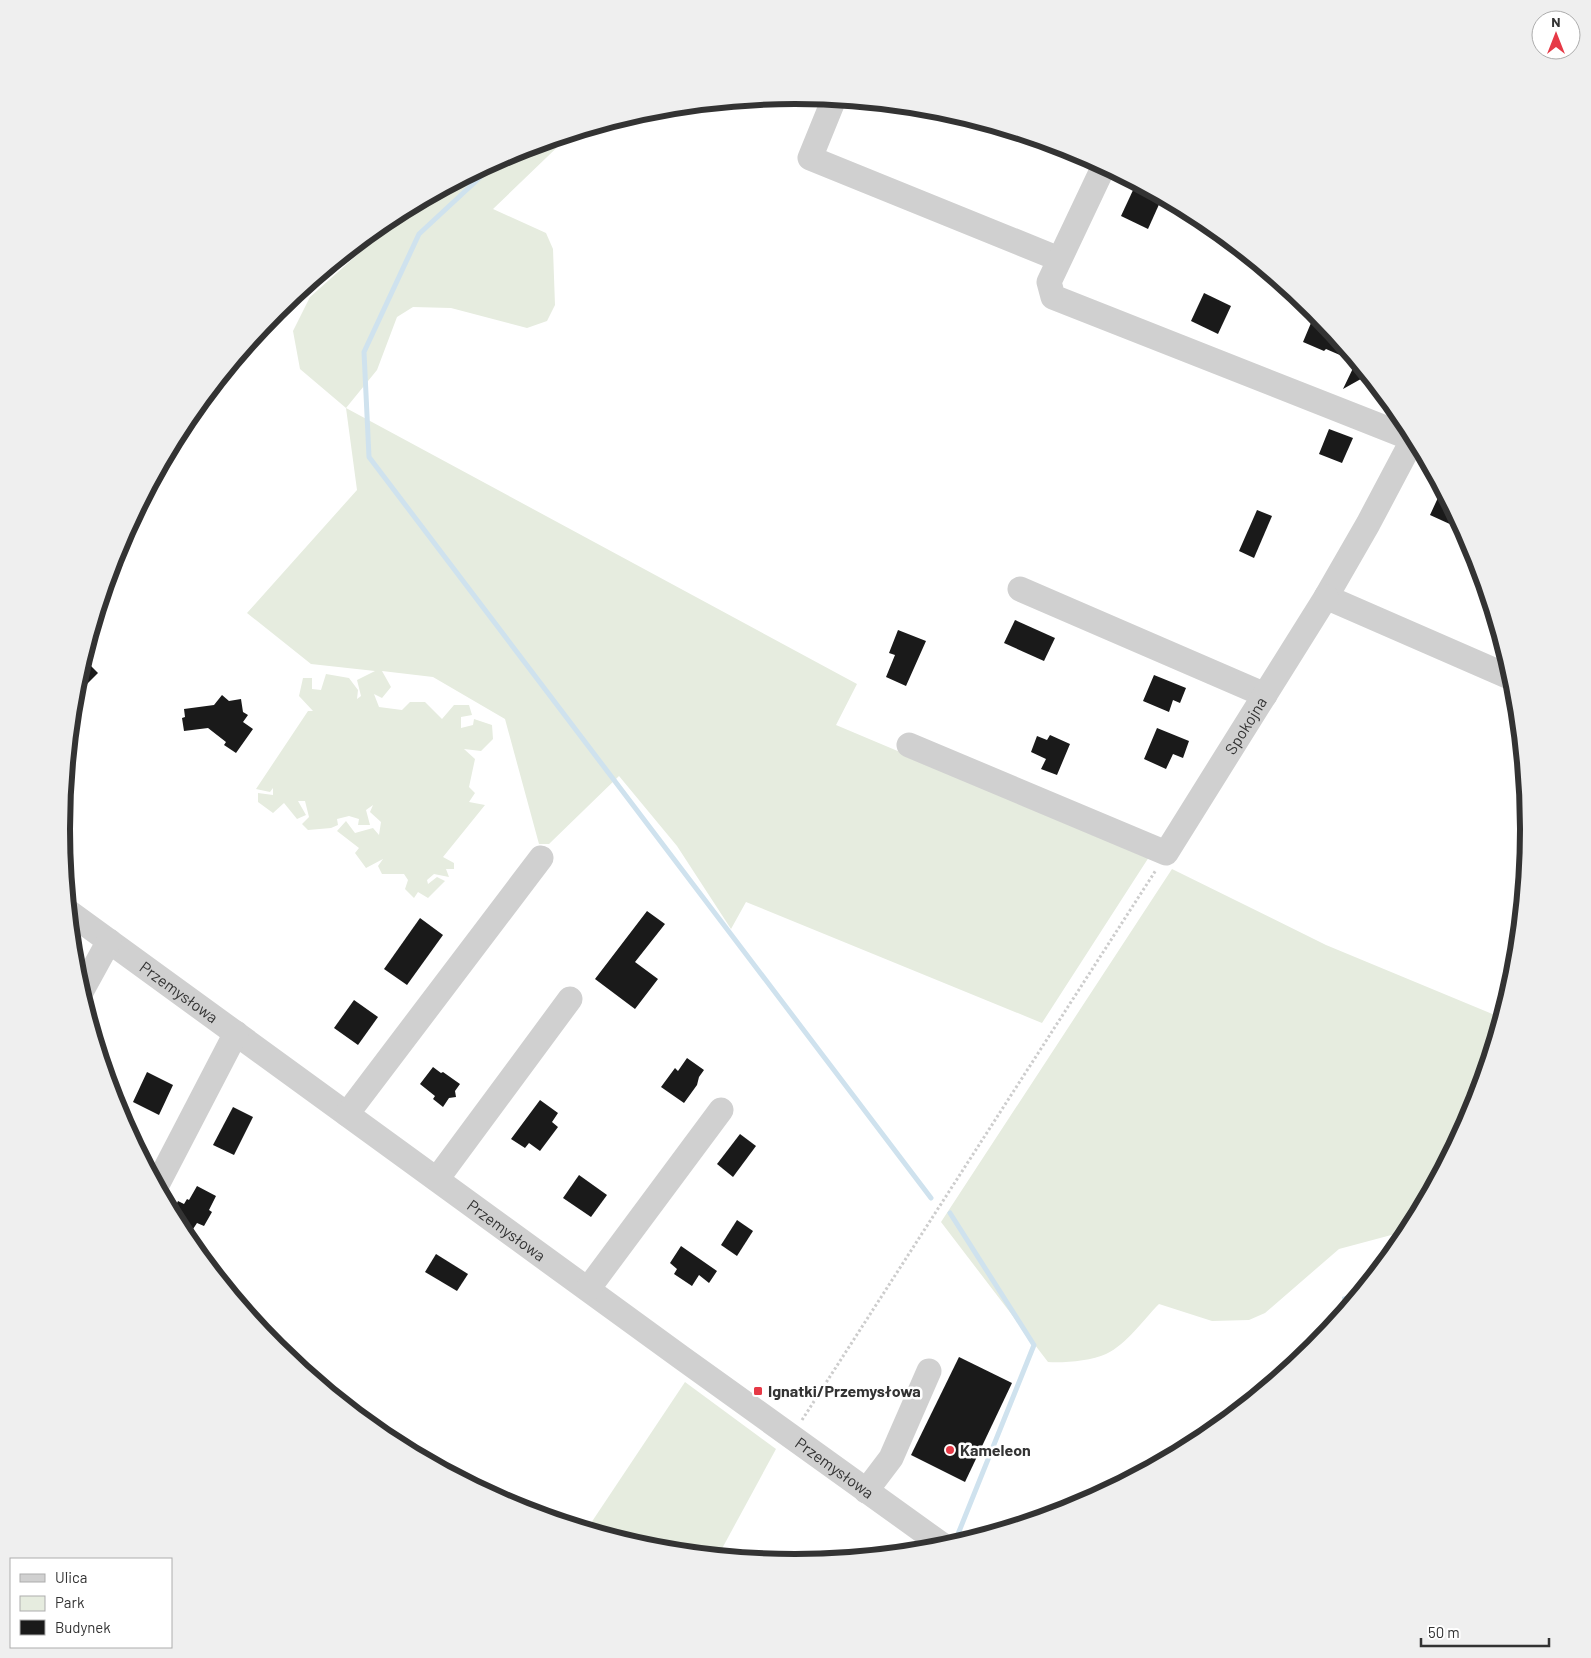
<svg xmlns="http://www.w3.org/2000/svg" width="1591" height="1658" font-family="Barlow,sans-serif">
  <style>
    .green { fill: #e6ecdf }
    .water { fill: #cfe2ee }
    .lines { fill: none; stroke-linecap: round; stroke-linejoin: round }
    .stream { stroke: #cfe2ee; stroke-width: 5 }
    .building { fill: #1a1a1a }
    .path { stroke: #cdcdcd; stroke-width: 3; stroke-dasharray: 2.5 2.5; stroke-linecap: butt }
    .minor { stroke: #d0d0d0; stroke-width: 25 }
    .poi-dot { fill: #e63946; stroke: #fff; stroke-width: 2 }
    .labels { text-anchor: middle; stroke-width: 5; stroke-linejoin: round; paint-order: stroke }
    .street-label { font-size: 16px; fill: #333; stroke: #fff }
    .poi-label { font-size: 16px; font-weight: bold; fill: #333; stroke: #fff; text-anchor: start }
    .rim { fill: none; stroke: #333; stroke-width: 6 }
  </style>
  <rect width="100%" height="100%" fill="#fff"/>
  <!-- green -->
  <g class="green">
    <polygon points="572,133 493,209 546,233 553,249 555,305 547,321 527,328 451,308 413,307 397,317 377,370 346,408 857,684 836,725 1149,857 1042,1023 746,902 731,929 677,846 619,776 549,844 539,844 505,719 433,677 382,671 391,687 382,698 374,694 379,707 402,710 410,702 425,702 442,719 454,705 469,705 472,715 461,717 461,728 473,725 474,719 492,725 493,739 481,751 464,749 475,759 469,787 475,793 469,802 485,805 443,857 454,863 454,869 446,869 449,877 434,874 427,880 428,884 437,877 445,881 428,898 418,892 414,898 405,889 408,880 404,874 382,874 378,866 383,859 366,868 355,853 359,848 337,831 346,821 355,833 373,828 379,835 381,822 370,812 373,805 366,810 370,825 358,825 359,819 349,816 337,819 338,825 331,828 308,830 302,824 309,817 305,801 298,801 306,815 297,819 284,803 273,813 258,802 258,793 273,795 273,788 270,792 256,789 308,711 313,711 299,696 303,678 312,678 312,689 321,690 326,674 349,678 358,690 357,699 361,696 357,680 375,671 311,664 247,613 357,490 346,408 300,369 293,331 310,297 413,205 515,151"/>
    <path d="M1172,869L1326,945L1502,1018L1474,1110L1410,1230L1339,1249L1265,1313L1249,1320L1212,1321L1159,1304C1143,1320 1127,1344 1106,1354C1091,1361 1064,1363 1048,1362L941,1222Z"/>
    <polygon points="685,1382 776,1449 718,1556 652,1549 587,1529"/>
  </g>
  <!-- water -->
  <polygon class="water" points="1363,1290 1343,1313 1342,1297"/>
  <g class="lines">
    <!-- stream -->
    <g class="stream">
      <polyline points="502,157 419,234 364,352 369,457 931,1198"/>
      <polyline points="950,1213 1034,1345 958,1534"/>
    </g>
  </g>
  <!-- building -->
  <g class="building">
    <polygon points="1134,188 1161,200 1148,229 1121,216"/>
    <polygon points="1204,293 1231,306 1218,334 1191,321"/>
    <polygon points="1316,311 1356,361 1368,375 1343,389 1356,362 1326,349 1324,351 1303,342"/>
    <polygon points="1329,429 1353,438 1342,463 1319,454"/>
    <polygon points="1442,489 1463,528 1465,531 1430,515"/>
    <polygon points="1257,510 1272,516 1254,558 1239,551"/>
    <polygon points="1015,620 1055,638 1044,661 1004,643"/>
    <polygon points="898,630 926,641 906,686 886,677 895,655 889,653"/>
    <polygon points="84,659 98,673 74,697 75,685"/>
    <polygon points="1154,675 1186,688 1180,703 1173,700 1169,712 1143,701"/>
    <polygon points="222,695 229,701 241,699 243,712 248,715 243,722 253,729 236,753 224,745 226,742 208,728 184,731 182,718 185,717 184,709 214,705"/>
    <polygon points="1157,728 1189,741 1183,758 1173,754 1166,769 1144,759"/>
    <polygon points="1050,735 1070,744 1057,775 1041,769 1046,759 1031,752 1037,736 1047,740"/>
    <polygon points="647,911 665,924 635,962 658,979 635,1009 595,979"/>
    <polygon points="420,918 443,935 407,985 384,969"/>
    <polygon points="354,1000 378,1017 358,1045 334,1028"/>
    <polygon points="687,1058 704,1070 699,1077 697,1085 684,1103 661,1087 675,1068 678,1071"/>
    <polygon points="433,1067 441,1073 443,1072 460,1084 455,1091 456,1097 449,1098 443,1107 433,1099 435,1096 420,1084"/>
    <polygon points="147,1072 173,1085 159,1115 133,1102"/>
    <polygon points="540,1100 558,1113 552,1122 558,1127 540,1151 529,1143 525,1148 511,1139"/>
    <polygon points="233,1107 253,1117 234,1155 213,1145"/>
    <polygon points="740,1134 756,1146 733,1177 717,1164"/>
    <polygon points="579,1175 607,1195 591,1217 563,1198"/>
    <polygon points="197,1186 216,1196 209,1210 212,1212 204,1226 197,1223 191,1232 179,1226 172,1213 178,1201 184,1204 187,1199 189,1200"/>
    <polygon points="737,1220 753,1231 737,1256 721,1245"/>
    <polygon points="681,1246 717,1271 709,1283 699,1275 692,1286 674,1274 677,1269 670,1263"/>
    <polygon points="436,1254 468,1274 457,1291 425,1272"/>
    <polygon points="959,1357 1012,1383 965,1482 911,1455"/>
  </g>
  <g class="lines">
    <!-- path -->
    <polyline class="path" points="802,1420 1156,870"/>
    <!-- minor -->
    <g class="minor">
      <polyline points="834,99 810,158 1059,259"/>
      <polyline points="1102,170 1049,282 1053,297 1413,439"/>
      <polyline points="1414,437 1368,524 1326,597 1514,679"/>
      <polyline points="1020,589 1265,695"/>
      <path id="s1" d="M909,745L1166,853L1326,597"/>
      <path id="s2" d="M69,912L682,1358L945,1547"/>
      <polyline points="81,992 109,941"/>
      <polyline points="347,1114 541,858"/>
      <polyline points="437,1179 570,999"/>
      <polyline points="157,1185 236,1033"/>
      <polyline points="588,1289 721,1110"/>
      <polyline points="866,1491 891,1458 929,1371"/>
    </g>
  </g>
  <!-- markers -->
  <g class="poi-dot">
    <rect x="753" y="1386" width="10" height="10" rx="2.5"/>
    <circle cx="950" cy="1450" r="5"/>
  </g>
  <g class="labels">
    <!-- street labels -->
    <g class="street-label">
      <text dy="6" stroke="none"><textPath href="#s1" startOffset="429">Spokojna</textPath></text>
      <text dy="6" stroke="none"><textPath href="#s2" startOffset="136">Przemysłowa</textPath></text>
      <text dy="6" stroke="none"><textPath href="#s2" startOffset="541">Przemysłowa</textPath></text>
      <text dy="6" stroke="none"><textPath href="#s2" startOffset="946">Przemysłowa</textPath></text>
    </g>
    <!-- poi labels -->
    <g class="poi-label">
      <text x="768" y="1397">Ignatki/Przemysłowa</text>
      <text x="960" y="1456">Kameleon</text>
    </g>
  </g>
  <!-- crop -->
  <path d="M0 0H1591V1658H0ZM70 829a725 725 0 1 1 1450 0a725 725 0 1 1-1450 0Z" fill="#efefef" fill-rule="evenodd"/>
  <path class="rim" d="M70 829a725 725 0 1 1 1450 0a725 725 0 1 1-1450 0Z"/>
  <!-- legend -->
  <rect x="10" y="1558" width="162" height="90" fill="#ffffff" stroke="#adadad"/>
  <rect x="20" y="1574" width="25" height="8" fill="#d0d0d0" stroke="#adadad"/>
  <text x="55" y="1583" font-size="15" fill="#333333">Ulica</text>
  <rect x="20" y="1596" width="25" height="15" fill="#e6ecdf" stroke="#adadad"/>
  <text x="55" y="1608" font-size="15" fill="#333333">Park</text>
  <rect x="20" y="1620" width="25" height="15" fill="#1a1a1a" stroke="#adadad"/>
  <text x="55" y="1633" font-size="15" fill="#333333">Budynek</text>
  <!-- north arrow -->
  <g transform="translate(1556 35)"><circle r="24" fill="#ffffff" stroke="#adadad"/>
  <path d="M0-4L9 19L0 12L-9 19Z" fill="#e63946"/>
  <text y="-8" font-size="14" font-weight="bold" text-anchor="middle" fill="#333333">N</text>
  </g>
  <!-- scale -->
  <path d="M1421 1638v8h128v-8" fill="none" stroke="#333333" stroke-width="2.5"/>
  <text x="1428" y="1638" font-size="15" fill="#333333" stroke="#ffffff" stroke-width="4" paint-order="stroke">50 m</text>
</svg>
